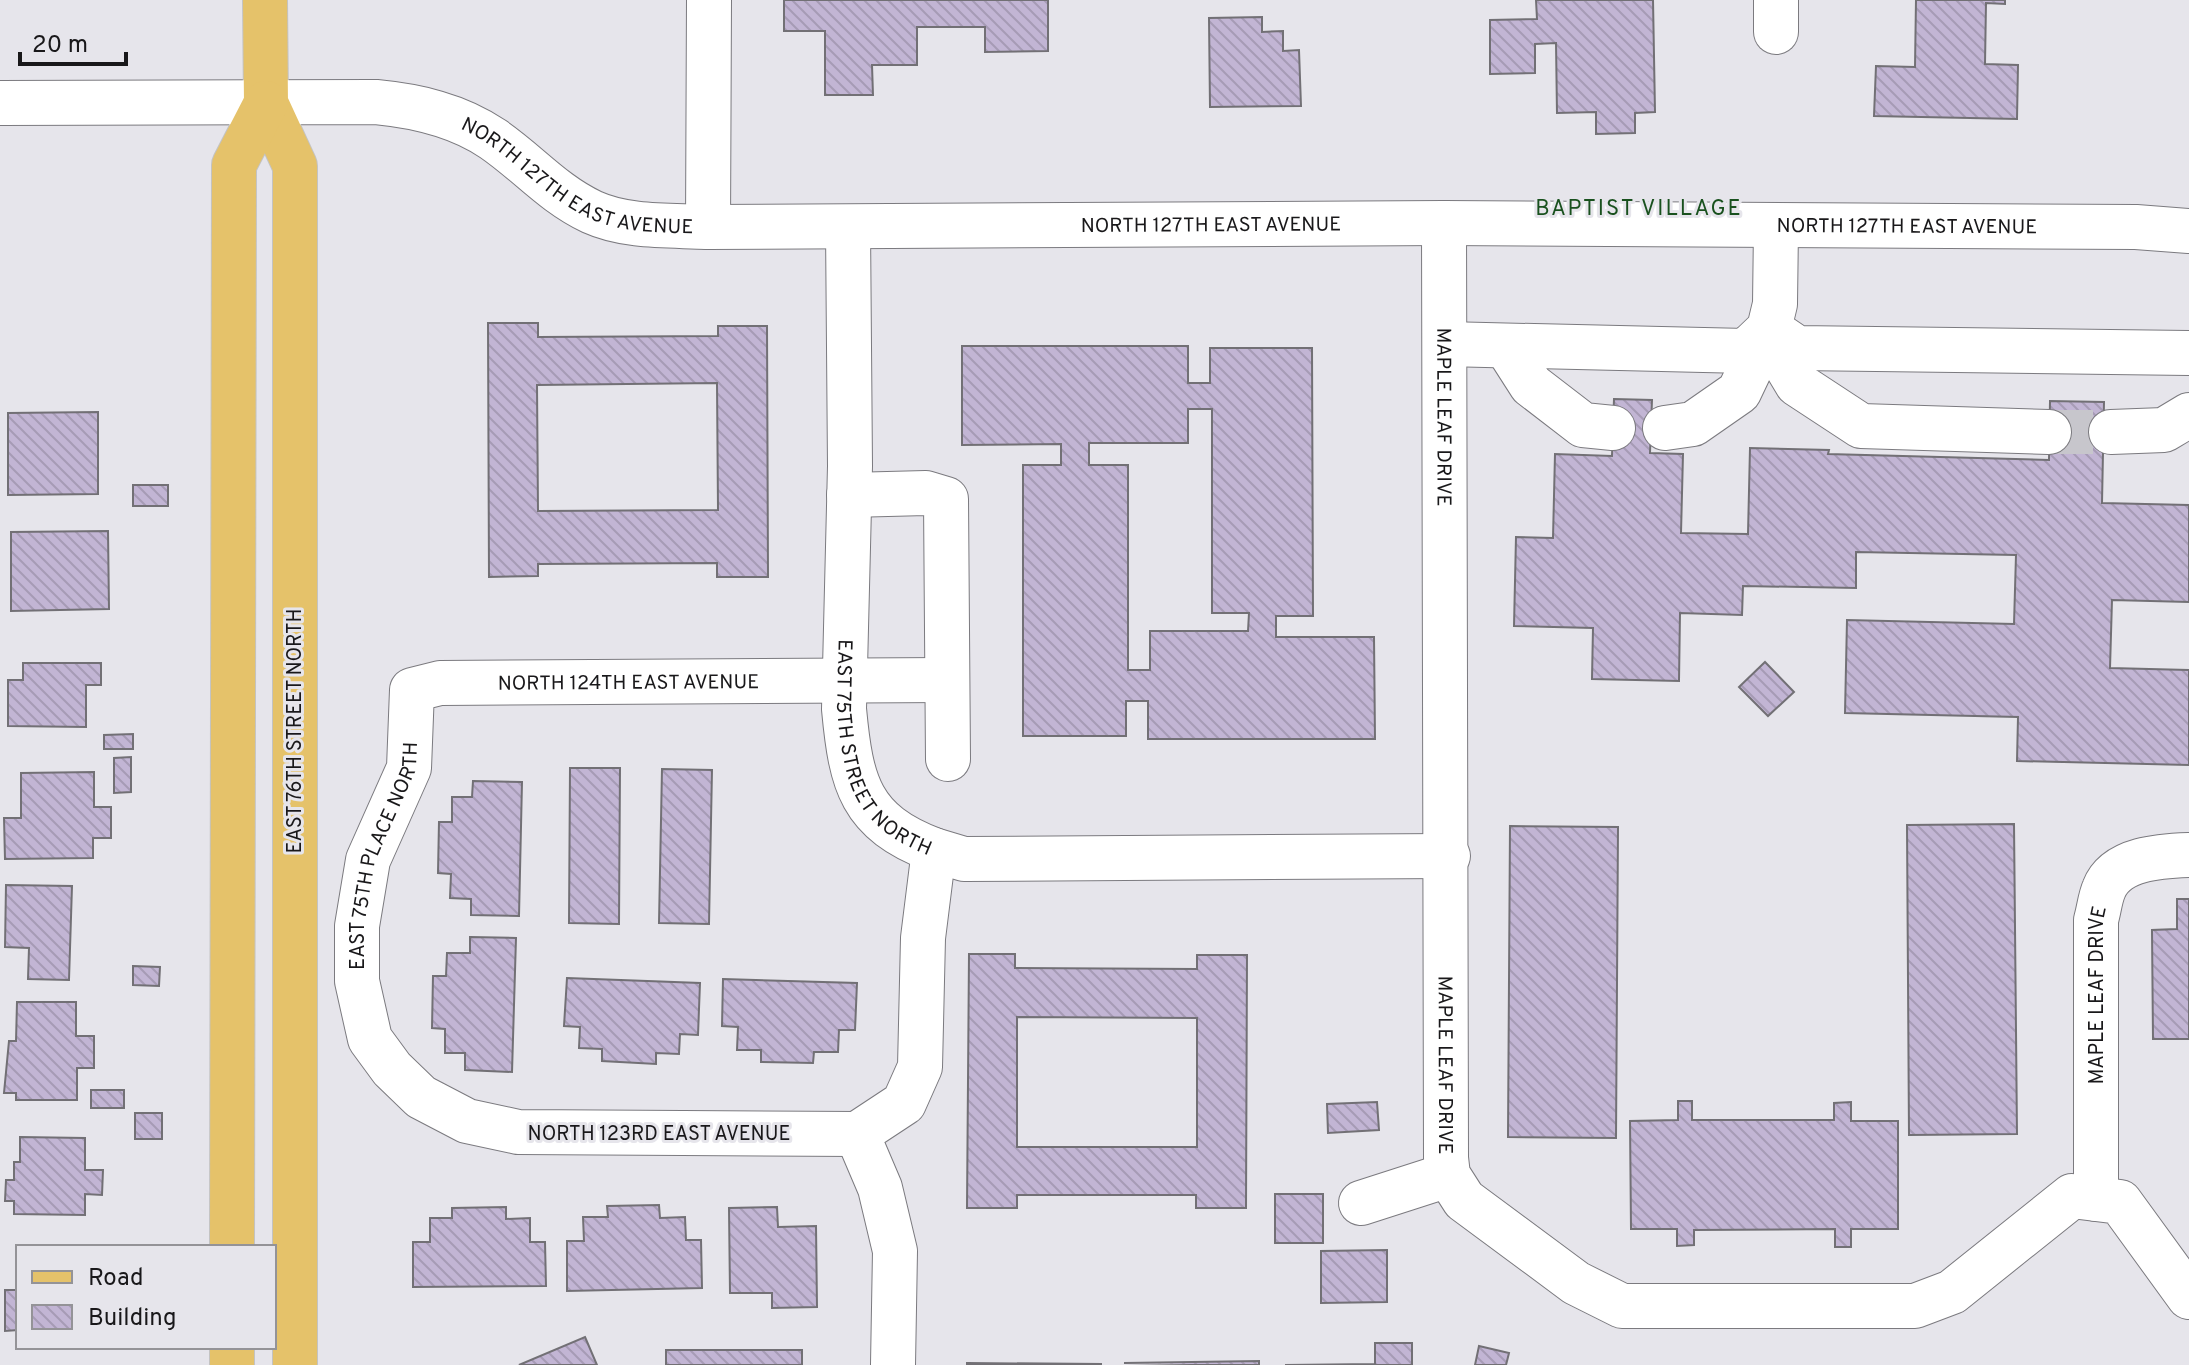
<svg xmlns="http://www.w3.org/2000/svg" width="2189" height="1365" font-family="Overpass,sans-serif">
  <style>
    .building { fill: url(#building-back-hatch); stroke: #727075; stroke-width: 2; fill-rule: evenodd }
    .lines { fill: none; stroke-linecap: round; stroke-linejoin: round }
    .minor-tunnel { stroke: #c7c6cc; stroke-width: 44; stroke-dasharray: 44 22; stroke-linecap: butt }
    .minor-casing { stroke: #7b7a7f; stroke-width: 46 }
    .major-casing { stroke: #c3c3c3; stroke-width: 46 }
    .minor { stroke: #fff; stroke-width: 44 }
    .major { stroke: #e5c26a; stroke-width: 44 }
    .labels { text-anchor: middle; stroke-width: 6; stroke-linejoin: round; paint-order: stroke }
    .street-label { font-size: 20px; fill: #19181a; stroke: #e6e5eb }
    .neighbourhood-label { font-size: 22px; letter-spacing: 2px; fill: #19511e; stroke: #e6e5eb }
  </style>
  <defs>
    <pattern id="building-back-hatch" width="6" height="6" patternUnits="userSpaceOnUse" patternTransform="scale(2)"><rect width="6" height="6" fill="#c2b5d4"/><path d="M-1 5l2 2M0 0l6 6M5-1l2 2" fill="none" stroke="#a69bb5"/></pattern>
  </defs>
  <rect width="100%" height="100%" fill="#e6e5eb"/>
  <!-- building -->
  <g class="building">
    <polygon points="784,0 1048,0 1048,51 985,52 985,27 917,27 917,65 872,65 873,95 825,95 825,31 784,31"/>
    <polygon points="1536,0 1653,0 1655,112 1635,113 1635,133 1596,134 1596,112 1557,113 1556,43 1535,44 1535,73 1490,74 1490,20 1537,19"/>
    <polygon points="1916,0 2005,0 2005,4 1986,3 1985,64 2018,65 2017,119 1874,116 1876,66 1915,67"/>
    <polygon points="1262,17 1262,32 1283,31 1283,51 1299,50 1301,106 1210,107 1209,18"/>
    <path d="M488,323H538V337L718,336V326H767L768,577H717V563L538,564V576L489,577ZM717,383L718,510L538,511L537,385Z"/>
    <path d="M962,346H1188V383H1210V348H1312L1313,616H1276V637H1374L1375,739H1148V701H1126V736H1023V465H1061V444L962,445ZM1188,409H1212V613H1249L1248,631H1150V670H1128V465H1089V443H1188Z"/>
    <polygon points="1614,399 1652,400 1650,453 1683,454 1681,533 1748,534 1750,448 1829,450 1828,454 2049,460 2050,401 2104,402 2102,503 2189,505 2189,602 2112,600 2110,668 2189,670 2189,765 2017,761 2018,717 1845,713 1847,620 2014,624 2016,555 1856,552 1856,588 1743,586 1742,615 1680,613 1679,681 1592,679 1593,628 1514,626 1516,537 1553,538 1555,454 1612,456"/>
    <polygon points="98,412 98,494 8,495 8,413"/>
    <rect x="133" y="485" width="35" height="21"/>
    <polygon points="108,531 109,609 11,611 11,532"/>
    <polygon points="1765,662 1794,692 1768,716 1739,687"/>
    <polygon points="23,663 101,663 101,685 86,685 86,727 8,726 8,680 23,680"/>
    <polygon points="133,734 133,749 104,749 104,735"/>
    <polygon points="131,757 131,792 114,793 114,758"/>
    <polygon points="570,768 620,768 619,924 569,923"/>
    <polygon points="662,769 712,770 709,924 659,923"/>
    <polygon points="94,772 94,807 111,807 111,838 93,838 93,858 5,859 4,818 21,818 21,773"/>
    <polygon points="473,781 522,782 519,916 471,915 471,899 450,898 451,874 438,873 439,822 452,822 452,797 472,797"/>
    <polygon points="2014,824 2017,1134 1909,1135 1907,825"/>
    <polygon points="1510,826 1618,827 1616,1138 1508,1137"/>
    <polygon points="6,885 72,886 69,980 28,979 29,948 5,947"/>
    <polygon points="2177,899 2189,899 2189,1039 2153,1039 2152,930 2177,929"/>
    <polygon points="470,937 516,938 512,1072 465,1070 465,1053 445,1053 445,1029 432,1028 433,976 446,976 447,953 470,953"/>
    <path d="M969,954H1015V968L1197,969V955H1247L1246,1208H1196V1195H1017V1208H967ZM1017,1017L1197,1018V1147H1017Z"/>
    <polygon points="133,966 160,967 159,986 133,985"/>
    <polygon points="567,978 700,983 698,1035 680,1034 679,1054 656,1053 656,1064 602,1061 602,1049 579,1048 580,1027 564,1026"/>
    <polygon points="723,979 857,983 855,1030 839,1030 838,1052 814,1052 813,1063 761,1062 761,1050 737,1050 738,1027 722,1026"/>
    <polygon points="17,1002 76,1002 76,1036 94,1036 94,1068 77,1068 77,1100 16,1100 16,1093 4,1093 9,1041 16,1041"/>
    <rect x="91" y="1090" width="33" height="18"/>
    <polygon points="1678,1101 1692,1101 1692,1120 1834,1120 1834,1103 1851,1102 1851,1121 1898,1121 1898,1229 1851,1229 1851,1247 1835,1247 1835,1229 1694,1230 1694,1245 1677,1246 1677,1229 1631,1229 1630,1121 1678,1120"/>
    <polygon points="1377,1102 1379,1130 1328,1133 1327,1104"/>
    <rect x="135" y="1113" width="27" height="26"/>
    <polygon points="20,1137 85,1138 85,1170 103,1170 102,1195 85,1194 85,1215 14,1214 14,1201 5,1201 6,1180 14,1180 14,1162 20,1162"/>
    <rect x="1275" y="1194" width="48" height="49"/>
    <polygon points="659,1205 660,1218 685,1217 686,1240 701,1240 702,1288 567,1291 567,1241 584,1241 583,1217 608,1217 607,1206"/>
    <polygon points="506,1207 506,1219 530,1218 530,1242 545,1242 546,1286 413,1287 413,1242 430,1242 430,1218 452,1218 452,1208"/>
    <polygon points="777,1207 778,1227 816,1226 817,1307 772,1308 772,1293 730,1293 729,1208"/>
    <polygon points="1387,1250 1387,1302 1321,1303 1321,1251"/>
    <polygon points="5,1290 18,1290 18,1330 5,1331"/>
    <polygon points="585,1337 597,1365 519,1365"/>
    <polygon points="1375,1343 1412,1343 1412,1365 1285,1365 1375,1364"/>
    <polygon points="1479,1346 1509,1353 1506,1365 1475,1365"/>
    <rect x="666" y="1350" width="136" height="15"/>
    <polygon points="1259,1361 1259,1365 1124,1363"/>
    <polygon points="967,1363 1102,1364 967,1365"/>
  </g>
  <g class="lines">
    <!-- minor-tunnel -->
    <polyline class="minor-tunnel" points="2049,432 2111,432"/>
    <!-- minor casing -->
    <g class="minor-casing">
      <g id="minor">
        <polyline points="1776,32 1776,0"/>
        <path id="s1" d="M0,103L376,102C417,106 458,115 493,139C528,163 552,193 592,212C627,228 671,225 708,227L1444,223L2136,227L2189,231"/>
        <path id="s2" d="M1444,223L1446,1158L1448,1175L1464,1200L1576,1283L1622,1306H1915L1952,1292L2072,1196L2120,1202L2189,1297"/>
        <polyline points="708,227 709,0"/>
        <path id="s3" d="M848,227L850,466L844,709C851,784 860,822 934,850L923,938L920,1067L904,1103L857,1134L880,1188L895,1251L893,1365"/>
        <polyline points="1767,334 1797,384 1861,426 2049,432"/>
        <polyline points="1445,344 1746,351 1769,329 1775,304 1776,228"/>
        <polyline points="1506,346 1531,385 1583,425 1613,428"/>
        <polyline points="1665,428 1693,424 1739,392 1769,329 1797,348 2189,353"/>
        <polyline points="2111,432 2164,430 2189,415"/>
        <polyline points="849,495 926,493 946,499 948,759"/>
        <polyline points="934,850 964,859 1448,856"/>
        <path id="s4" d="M857,1134L518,1132L467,1121L421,1097L392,1069L370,1039L357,981V926L368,860L409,768L412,690L440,683L947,680"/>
        <path id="s5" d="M2096,1199V920C2099,910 2100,898 2104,889C2116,858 2161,856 2189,855"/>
        <polyline points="1361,1203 1448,1175"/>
      </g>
    </g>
    <!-- major casing -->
    <g class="major-casing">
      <g id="major">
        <polyline points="265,0 266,103 295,166 295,1365"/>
        <polyline points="232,1247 234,165 266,103"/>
        <polyline points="232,1365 232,1347"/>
      </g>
    </g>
    <!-- minor -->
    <use href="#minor" class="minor"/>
    <!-- major -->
    <use href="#major" class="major"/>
  </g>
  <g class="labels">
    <!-- street labels -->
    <g class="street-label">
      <text dy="7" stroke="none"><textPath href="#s1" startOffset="596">NORTH 127TH EAST AVENUE</textPath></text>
      <text dy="7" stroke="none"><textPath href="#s1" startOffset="1244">NORTH 127TH EAST AVENUE</textPath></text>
      <text dy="7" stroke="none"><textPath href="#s1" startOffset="1940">NORTH 127TH EAST AVENUE</textPath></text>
      <text dy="7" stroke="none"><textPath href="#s2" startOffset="194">MAPLE LEAF DRIVE</textPath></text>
      <text dy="7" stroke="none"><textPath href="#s4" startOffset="1098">NORTH 124TH EAST AVENUE</textPath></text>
      <text transform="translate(294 731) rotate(-90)" y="7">EAST 76TH STREET NORTH</text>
      <text dy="7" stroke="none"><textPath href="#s3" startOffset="536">EAST 75TH STREET NORTH</textPath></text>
      <text dy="7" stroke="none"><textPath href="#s4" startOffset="710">EAST 75TH PLACE NORTH</textPath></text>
      <text dy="7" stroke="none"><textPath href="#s5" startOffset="204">MAPLE LEAF DRIVE</textPath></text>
      <text dy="7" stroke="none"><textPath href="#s2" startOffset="842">MAPLE LEAF DRIVE</textPath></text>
      <text x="659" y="1140">NORTH 123RD EAST AVENUE</text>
    </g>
    <!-- neighbourhood labels -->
    <g class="neighbourhood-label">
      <text x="1639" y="215">BAPTIST VILLAGE</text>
    </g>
  </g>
  <!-- legend -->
  <rect x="16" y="1245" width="260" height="104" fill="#e6e5eb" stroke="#949397" stroke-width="2"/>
  <rect x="32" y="1271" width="40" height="12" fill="#e5c26a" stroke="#949397" stroke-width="2"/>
  <text x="88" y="1285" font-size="24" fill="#19181a">Road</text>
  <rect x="32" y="1305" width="40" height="24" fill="url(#building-back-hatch)" stroke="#949397" stroke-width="2"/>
  <text x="88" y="1325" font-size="24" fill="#19181a">Building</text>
  <!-- scale -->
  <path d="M20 52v12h106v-12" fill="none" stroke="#19181a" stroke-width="4"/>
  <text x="32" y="52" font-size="24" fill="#19181a" stroke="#e6e5eb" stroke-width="6" paint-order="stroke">20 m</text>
</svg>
